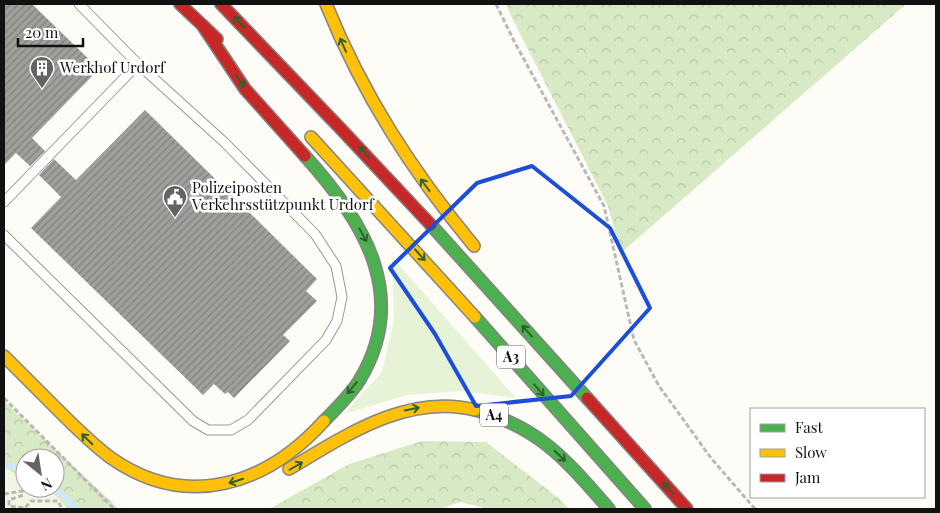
<svg xmlns="http://www.w3.org/2000/svg" width="940" height="513" font-family="'Playfair Display',serif">
  <style>
    .grass { fill: #e7f3d7 }
    .forest { fill: url(#forest-crowns); fill-rule: evenodd }
    .pitch { fill: #f0f6e1 }
    .lines { fill: none; stroke-linecap: round; stroke-linejoin: round }
    .stream { stroke: #cde8f7; stroke-width: 6 }
    .building { fill: url(#building-hatch) }
    .lane-casing { stroke: #979795; stroke-width: 11 }
    .fast-casing { stroke: #858482; stroke-width: 14 }
    .slow-casing { stroke: #858482; stroke-width: 14 }
    .jam-casing { stroke: #858482; stroke-width: 14 }
    .path { stroke: #b9b9b8; stroke-width: 3; stroke-dasharray: 5 2.5; stroke-linecap: butt }
    .lane { stroke: #fffffe; stroke-width: 9 }
    .fast { stroke: #4caf50; stroke-width: 11 }
    .slow { stroke: #ffc107; stroke-width: 11 }
    .jam { stroke: #c62828; stroke-width: 11 }
    .oneway { stroke: #2e6030 }
    .marked { fill: none; stroke: #1d4ed8; stroke-width: 4; stroke-linejoin: round }
    .labels { text-anchor: middle; stroke-width: 5; stroke-linejoin: round; paint-order: stroke }
    .shield { fill: #fff; stroke: #585858; stroke-width: 1 }
    .shield-label { font-size: 14px; font-weight: bold; fill: #111 }
    .poi-label { font-size: 15px; fill: #111; stroke: #fff; text-anchor: start }
  </style>
  <defs>
    <pattern id="forest-crowns" width="20" height="18" patternUnits="userSpaceOnUse" patternTransform="scale(1.25)"><rect width="20" height="18" fill="#d8eac5"/><path d="M2 6a3 3 0 1 1 6 0M12 15a3 3 0 1 1 6 0" fill="none" stroke="#b8c8a8"/></pattern>
    <pattern id="building-hatch" width="6" height="6" patternUnits="userSpaceOnUse" patternTransform="scale(1.25)"><rect width="6" height="6" fill="#a19f9c"/><path d="M-1 1l2-2M0 6l6-6M5 7l2-2" fill="none" stroke="#82807e"/></pattern>
  </defs>
  <rect width="100%" height="100%" fill="#fdfcf7"/>
  <!-- grass -->
  <polygon class="grass" points="392,257 516,398 462,391 407,395 344,414 382,372 394,320"/>
  <!-- forest -->
  <g class="forest">
    <polygon points="505,4 906,4 621,253 608,206"/>
    <path d="M4,401L119,509H4ZM25,458H55V488H25Z"/>
    <polygon points="422,441 486,442 561,500 569,509 489,509 460,502 440,509 269,509 349,464"/>
  </g>
  <!-- pitch -->
  <path class="pitch" d="M4,468L25,478V488C50,488 52,490 68,509H4Z"/>
  <g class="lines">
    <!-- stream -->
    <g class="stream">
      <polyline points="4,464 25,470"/>
      <polyline points="54,488 77,509"/>
    </g>
  </g>
  <!-- building -->
  <g class="building">
    <polygon points="4,4 32,4 99,69 32,138 45,151 30,166 16,153 4,165"/>
    <polygon points="145,110 317,279 306,291 317,301 283,335 290,341 234,398 228,392 225,394 214,384 203,395 31,228 61,197 39,175 54,159 76,180"/>
  </g>
  <g class="lines">
    <!-- lane casing -->
    <g class="lane-casing">
      <g id="lane">
        <polyline points="4,202 138,64"/>
        <polyline points="4,235 193,421 208,430 231,430 248,420 326,340 337,321 342,297 336,266 315,234 224,142 138,64 79,4"/>
      </g>
    </g>
    <!-- fast casing -->
    <g class="fast-casing">
      <g id="fast">
        <path d="M305,156C363,220 411,296 359,381C350,395 336,409 324,421"/>
        <polyline points="431,225 587,398"/>
        <polyline points="475,317 645,509"/>
        <path d="M475,410C540,427 567,461 609,509"/>
      </g>
    </g>
    <!-- slow casing -->
    <g class="slow-casing">
      <g id="slow">
        <path d="M326,4C363,95 412,171 474,246"/>
        <polyline points="311,137 475,317"/>
        <path d="M4,356C22,374 40,392 58,410C75,427 92,444 111,458C187,511 266,485 324,421"/>
        <path d="M289,469C345,436 407,393 475,410"/>
      </g>
    </g>
    <!-- jam casing -->
    <g class="jam-casing">
      <g id="jam">
        <polyline points="180,4 217,39"/>
        <polyline points="221,4 340,128 431,225"/>
        <polyline points="203,26 245,89 305,156"/>
        <polyline points="587,398 687,509"/>
      </g>
    </g>
    <!-- path -->
    <g class="path">
      <polyline points="496,4 514,41 604,206 634,340 659,386 711,458 755,509"/>
      <polyline points="4,398 114,509"/>
      <polyline points="4,494 22,491 23,495 9,500 9,506 25,508 31,501 58,501 62,509"/>
    </g>
    <!-- lane -->
    <use href="#lane" class="lane"/>
    <!-- fast -->
    <use href="#fast" class="fast"/>
    <!-- slow -->
    <use href="#slow" class="slow"/>
    <!-- jam -->
    <use href="#jam" class="jam"/>
  </g>
  <!-- one-way arrows -->
  <defs><path id="oneway-shaft" d="M-6 0H5M1.5-3L5.5 0L1.5 3" fill="none" stroke-width="1.6" stroke-linecap="round" stroke-linejoin="round" transform="scale(1.25)"/></defs>
  <g class="oneway">
    <use href="#oneway-shaft" transform="translate(239 22) rotate(-135)"/>
    <use href="#oneway-shaft" transform="translate(343 45) rotate(-114)"/>
    <use href="#oneway-shaft" transform="translate(240 81) rotate(56)"/>
    <use href="#oneway-shaft" transform="translate(364 152) rotate(-133)"/>
    <use href="#oneway-shaft" transform="translate(425 185) rotate(-127)"/>
    <use href="#oneway-shaft" transform="translate(363 235) rotate(61)"/>
    <use href="#oneway-shaft" transform="translate(420 255) rotate(48)"/>
    <use href="#oneway-shaft" transform="translate(527 331) rotate(-132)"/>
    <use href="#oneway-shaft" transform="translate(352 388) rotate(129)"/>
    <use href="#oneway-shaft" transform="translate(539 390) rotate(49)"/>
    <use href="#oneway-shaft" transform="translate(412 409) rotate(-11)"/>
    <use href="#oneway-shaft" transform="translate(87 439) rotate(-136)"/>
    <use href="#oneway-shaft" transform="translate(560 456) rotate(44)"/>
    <use href="#oneway-shaft" transform="translate(296 466) rotate(-30)"/>
    <use href="#oneway-shaft" transform="translate(236 481) rotate(162)"/>
    <use href="#oneway-shaft" transform="translate(668 488) rotate(-132)"/>
  </g>
  <!-- marked area -->
  <path class="marked" d="M532,166L610,228L650,308L571,396L476,406L435,334L390,268L477,183Z"/>
  <!-- icons -->
  <defs>
    <g id="building-pin" transform="scale(1.25)"><path d="M0 17L-7.5 6A9.5 9.5 0 1 1 7.5 6Z" fill="#646362" stroke="#fff"/><path d="M-4-6H4V6H1V3H-1V6H-4ZM-2.5-4.3h1.7v1.8h-1.7ZM.8-4.3h1.7v1.8H.8ZM-2.5-1h1.7V.8h-1.7ZM.8-1h1.7V.8H.8Z" fill="#fff"/></g>
    <g id="civic-pin" transform="scale(1.25)"><path d="M0 17L-7.5 6A9.5 9.5 0 1 1 7.5 6Z" fill="#646362" stroke="#fff"/><path d="M-.6-6.5H3V-4.5H.6V-3L4-1V1h2V6H-6V1h2V-1L-.6-3ZM-1.2 2.5V6h2.4V2.5Z" fill="#fff"/></g>
  </defs>
  <g fill-rule="evenodd">
    <use href="#building-pin" x="42" y="68"/>
    <use href="#civic-pin" x="175" y="197"/>
  </g>
  <g class="labels">
    <!-- shield labels -->
    <g class="shield">
      <rect x="497" y="345.5" width="28" height="23" rx="4"/>
      <rect x="480" y="403.5" width="28" height="23" rx="4"/>
    </g>
    <g class="shield-label">
      <text x="511" y="362">A3</text>
      <text x="494" y="420">A4</text>
    </g>
    <!-- poi labels -->
    <g class="poi-label">
      <text x="60" y="73">Werkhof Urdorf</text>
      <text x="192" y="193">Polizeiposten<tspan x="192" dy="17">Verkehrsstützpunkt Urdorf</tspan></text>
    </g>
  </g>
  <!-- border -->
  <rect width="940" height="513" fill="none" stroke="#111111" stroke-width="10"/>
  <!-- legend -->
  <rect x="750" y="408" width="175" height="90" fill="#ffffff" stroke="#a0a0a0"/>
  <rect x="760" y="424" width="25" height="8" fill="#4caf50" stroke="#a0a0a0"/>
  <text x="795" y="433" font-size="15" fill="#111111">Fast</text>
  <rect x="760" y="449" width="25" height="8" fill="#ffc107" stroke="#a0a0a0"/>
  <text x="795" y="458" font-size="15" fill="#111111">Slow</text>
  <rect x="760" y="474" width="25" height="8" fill="#c62828" stroke="#a0a0a0"/>
  <text x="795" y="483" font-size="15" fill="#111111">Jam</text>
  <!-- north arrow -->
  <g transform="translate(40 473) rotate(150)"><circle r="24" fill="#ffffff" stroke="#a0a0a0"/>
  <path d="M0-4L9 19L0 12L-9 19Z" fill="#646362"/>
  <text y="-8" font-size="14" font-weight="bold" text-anchor="middle" fill="#111111">N</text>
  </g>
  <!-- scale -->
  <path d="M18 38v8h65v-8" fill="none" stroke="#111111" stroke-width="2.5"/>
  <text x="25" y="38" font-size="15" fill="#111111" stroke="#ffffff" stroke-width="4" paint-order="stroke">20 m</text>
</svg>
